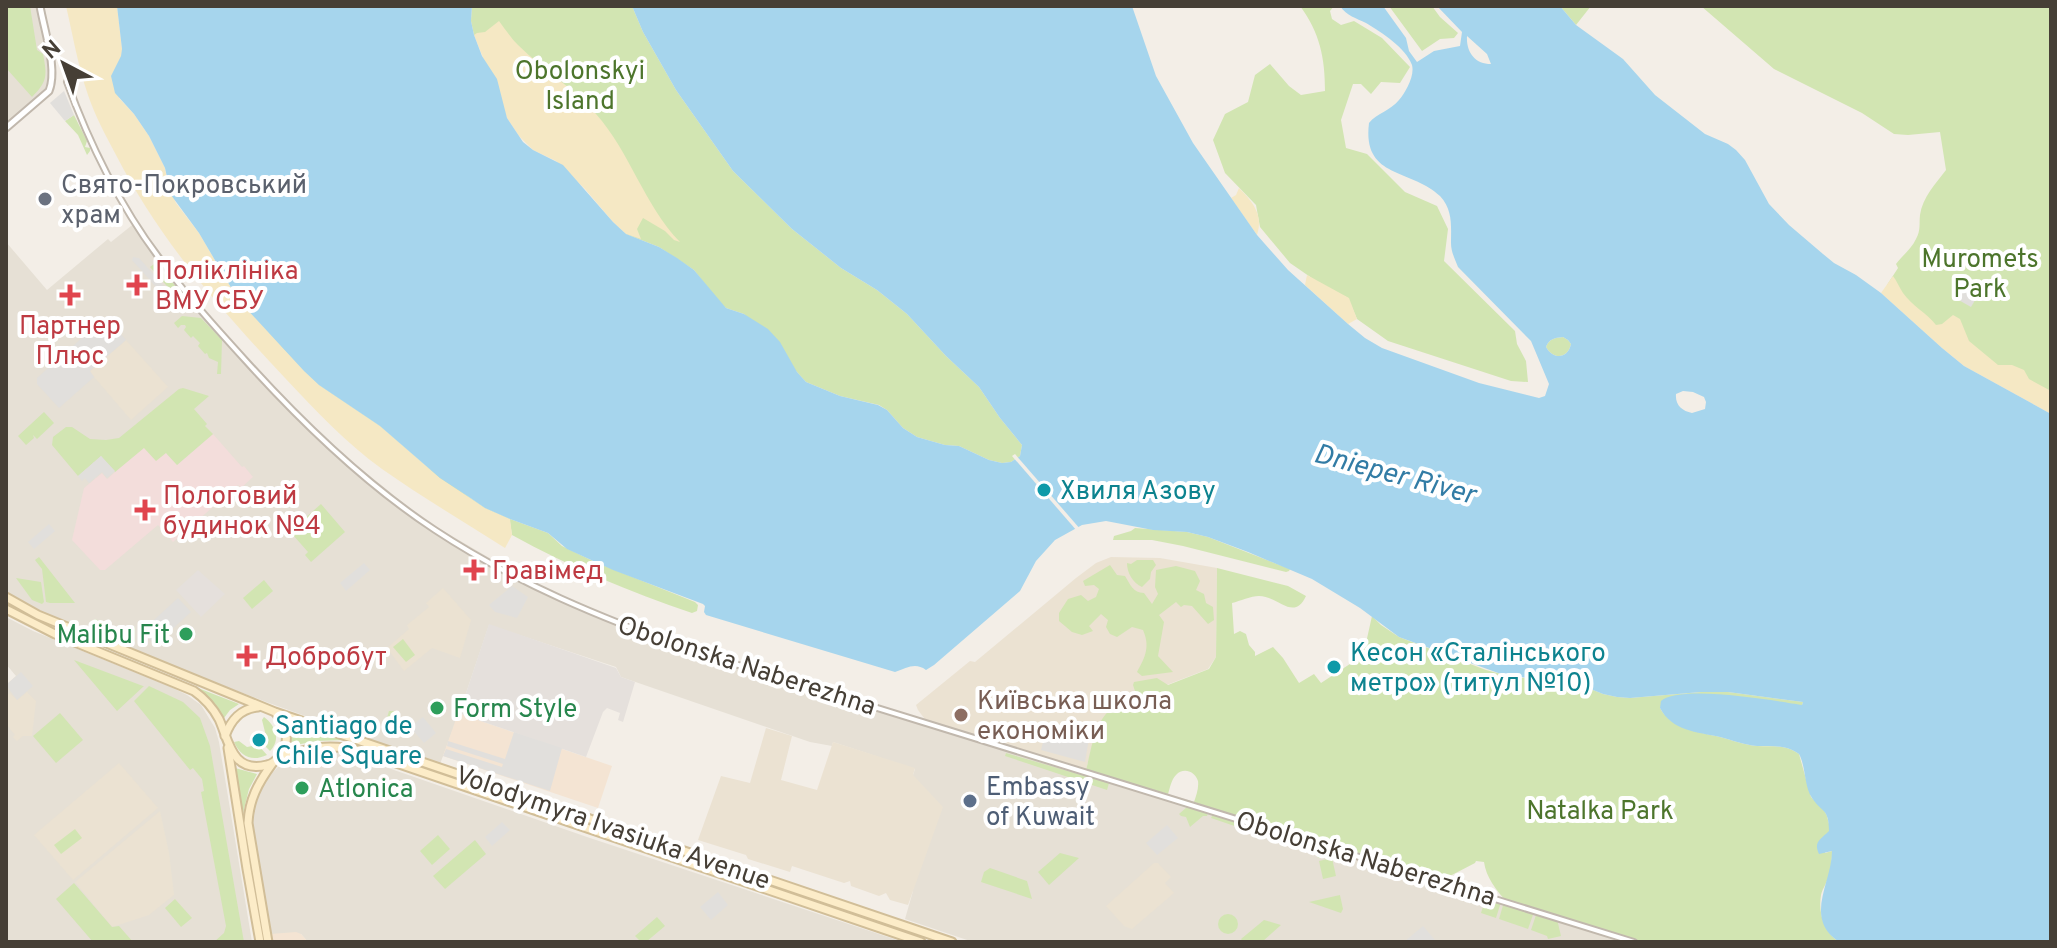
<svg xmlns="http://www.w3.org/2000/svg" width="2057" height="948" font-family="Overpass,sans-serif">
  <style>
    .residential { fill: #e6e0d5 }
    .commercial { fill: #f4e4d3 }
    .industrial { fill: #e5e0dc }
    .education { fill: #ebe2d2 }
    .medical { fill: #f3dddb }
    .green { fill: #d2e5b2 }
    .sand { fill: #f5e8c4 }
    .parking { fill: #e1dfdc }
    .water { fill: #a6d5ed; fill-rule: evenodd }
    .pier { fill: #f3eee7 }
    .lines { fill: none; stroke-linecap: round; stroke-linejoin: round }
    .pedestrian-casing { stroke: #c1b8ad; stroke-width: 8 }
    .minor-casing { stroke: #c1b8ad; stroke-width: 9 }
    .secondary-casing { stroke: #d1be98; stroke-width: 11 }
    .pedestrian { stroke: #fff; stroke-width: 4 }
    .minor { stroke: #fff; stroke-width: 5 }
    .secondary { stroke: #fcecc8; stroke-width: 7 }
    .worship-dot { fill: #6b7280; stroke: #fff; stroke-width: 3 }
    .health-dot { fill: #e0444e; stroke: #fff; stroke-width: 3 }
    .culture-dot { fill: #0f9aa8; stroke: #fff; stroke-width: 3 }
    .leisure-dot { fill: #2e9e5b; stroke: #fff; stroke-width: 3 }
    .education-dot { fill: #8d6e63; stroke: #fff; stroke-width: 3 }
    .service-dot { fill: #5c6f8a; stroke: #fff; stroke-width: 3 }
    .labels { text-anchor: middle; stroke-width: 8; stroke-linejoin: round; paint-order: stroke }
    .park-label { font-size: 26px; fill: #4d752c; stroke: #fff }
    .worship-label { font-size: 26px; fill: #5b616d; stroke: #fff; text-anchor: start }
    .health-label { font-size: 26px; fill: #be3a42; stroke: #fff; text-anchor: start }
    .culture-label { font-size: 26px; fill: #0d838f; stroke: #fff; text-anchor: start }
    .leisure-label { font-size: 26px; fill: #27864d; stroke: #fff; text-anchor: start }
    .street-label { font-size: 26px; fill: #463f36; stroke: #fff }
    .education-label { font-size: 26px; fill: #785e54; stroke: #fff; text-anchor: start }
    .service-label { font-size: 26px; fill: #4e5e75; stroke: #fff; text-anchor: start }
    .water-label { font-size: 28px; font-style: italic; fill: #327ca5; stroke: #fff }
  </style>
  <rect width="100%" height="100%" fill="#f3eee7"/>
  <!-- residential -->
  <g class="residential">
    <polygon points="6,6 37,6 49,63 50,78 45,91 6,124"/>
    <polygon points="136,222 191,296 257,369 328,442 423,519 520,576 556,594 652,636 927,722 1208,806 1298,837 1643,942 973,942 905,919 913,891 913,775 915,769 833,742 832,746 810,742 621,677 616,667 489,625 460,711 440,764 269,703 153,659 38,612 6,593 6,242 47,290 108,239 111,242"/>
    <polygon points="6,617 33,631 171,687 187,695 201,705 215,728 219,742 252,942 6,942 6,685 16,676 6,664"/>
    <polygon points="331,752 345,753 587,837 903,942 308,942 301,934 270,934 256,865 252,830 255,807 260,790 268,777 280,765 312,754"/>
  </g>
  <!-- commercial -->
  <g class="commercial">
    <polygon points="460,711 463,715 612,766 598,808 443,756 456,719"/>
    <polygon points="296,932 301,934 308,942 272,942 270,934"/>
  </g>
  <!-- industrial -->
  <g class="industrial">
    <polygon points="198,570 225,594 201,617 176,590"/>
    <polygon points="489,624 616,668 621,677 635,682 623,722 618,720 620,713 607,708 603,712 586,757 463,715 460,711"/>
  </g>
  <!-- education -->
  <g class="education">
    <polygon points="126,340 168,387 131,420 89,371"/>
    <polygon points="1111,557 1160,558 1217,568 1216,657 1208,669 1115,705 1097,727 1086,770 927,722 918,710 916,705 970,661 975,662 1076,578 1096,563"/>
    <polygon points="443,588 471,620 460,658 432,648 404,671 387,648 409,629 407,625 429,607 426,603"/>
    <polygon points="27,692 36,701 32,736 23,736 17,741 13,737 15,735 6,724 6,696 10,693 17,700"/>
    <polygon points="766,728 792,736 781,780 817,790 833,742 915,768 913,775 943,807 908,905 890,900 886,893 879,896 851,886 850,881 844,883 792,866 790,872 748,859 746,855 698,840 721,776 750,783"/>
    <polygon points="119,763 158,808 73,880 34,835"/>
    <polygon points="160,811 169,853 174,895 149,915 112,927 75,882"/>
    <polygon points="1154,863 1158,863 1171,877 1165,883 1174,893 1132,929 1124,926 1106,906"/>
  </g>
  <!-- medical -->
  <polygon class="medical" points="213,434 242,467 244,466 253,477 241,488 238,485 173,542 158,525 105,570 100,570 72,540 84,488 102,473 107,479 144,447 166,453 177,465"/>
  <!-- green -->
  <g class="green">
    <path d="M6,6H30L37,50L43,54C47,75 48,81 32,97L6,68Z"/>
    <polygon points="472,6 632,6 643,32 676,90 733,171 792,229 841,268 877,290 907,314 946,356 979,387 1000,418 1022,445 1020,456 1011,462 1002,463 989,460 959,446 945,445 917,437 903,428 887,410 879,405 840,396 806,382 744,314 726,308 719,302 694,270 659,247 626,234 474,35 471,21"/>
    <path d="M1300,6H1334L1330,11L1332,19L1341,25L1354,21L1382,38L1410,67L1400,83L1381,82L1371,94L1361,84H1353L1341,120L1346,148L1367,154L1405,192L1437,206L1448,229L1444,261L1515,331L1517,344L1526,361L1528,382L1511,381L1388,341L1357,319L1348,298L1319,283L1290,263L1260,227L1256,205L1225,173L1213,140L1225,114L1248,102L1255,75L1270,64L1289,86L1301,95L1325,91C1325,58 1320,33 1300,6Z"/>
    <polygon points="1389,6 1432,6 1440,17 1458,33 1454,38 1440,39 1422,51"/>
    <polygon points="1560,6 1591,6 1576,25"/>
    <path d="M1701,6H2051V400L1934,330L1887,285L1898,268L1896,264C1902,256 1912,248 1916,239C1921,230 1919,224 1920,215C1922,198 1936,183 1946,170L1940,132L1908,135L1894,134L1862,113L1774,69Z"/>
    <polygon points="74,115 87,141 85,147 90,148 90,151 87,155 78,135 65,121"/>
    <polygon points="157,262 160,267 159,273 166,274 176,287 175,293 181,294 186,299 182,303 150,267"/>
    <path d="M240,307L254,317L319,385L380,426L427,467L469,497L485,508L510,519L548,533L562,546L595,562L695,602L698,605L697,611L692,613C630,592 570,567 512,535L510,522L505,526H500C436,484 371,443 313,392C285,368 263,338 236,313L235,310Z"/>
    <polygon points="182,316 201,318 222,340 221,374 217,374 218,362 209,358 207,353 205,354 198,346 200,343 193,336 191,338 184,330 186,327 185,325 181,325 178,328 174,323"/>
    <path d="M1563,337L1568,340L1571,344C1568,359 1553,360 1546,347C1549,339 1554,338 1563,337Z"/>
    <polygon points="183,388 209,396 194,409 207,424 205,426 213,434 177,465 166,453 156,461 144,448 115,472 101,456 78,476 52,445 53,437 66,427 72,427 90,439 106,440 119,438 179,389"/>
    <polygon points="44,412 54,423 37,439 33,435 34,438 26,445 18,436"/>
    <polygon points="321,504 345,532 311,562 305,555 308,552 293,535 307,523 304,519"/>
    <polygon points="1135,528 1187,532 1208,537 1290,569 1289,571 1286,572 1183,546 1152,540 1113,540 1114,536 1131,531"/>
    <polygon points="39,557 75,603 50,603 46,602 42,569 35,560"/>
    <path d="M1137,560H1153L1156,565L1151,572L1150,579L1142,587C1133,583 1127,573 1127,563L1131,564Z"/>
    <path d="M1110,565L1117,575L1125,576C1130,584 1133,593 1144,593L1152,604L1158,594L1155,587L1156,570L1176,566L1195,571L1200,581L1196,590L1204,594L1206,603L1213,607L1214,620L1208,624L1192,606L1184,605L1181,607L1176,602L1159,615L1164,622L1158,656L1173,672L1142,676L1137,672C1146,656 1150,646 1143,630L1132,627L1117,637L1110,634L1106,627L1108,620L1101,614L1089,626L1093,631L1082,635L1072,632L1059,621V613L1068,599L1081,595L1088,601L1096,597L1099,589L1094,585L1085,586L1083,581Z"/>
    <path d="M1217,568L1288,586L1306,596C1294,622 1278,596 1259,596C1251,596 1240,601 1232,603L1234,634L1240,631L1246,634L1249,645L1255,652V656L1273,647L1283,658L1299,683L1314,674L1321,683L1356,660L1350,650L1352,644L1360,648L1366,643L1372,616L1381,625L1399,637L1486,670L1516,678L1561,677L1603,694L1617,697L1630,698L1701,692H1728L1803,702L1802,705L1660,708C1671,729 1699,732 1720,737C1732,740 1744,745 1757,746C1773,747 1785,744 1799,754L1811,797L1824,810L1827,816L1830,828L1825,853L1832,851C1832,862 1831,873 1826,883C1823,890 1823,888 1821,895C1818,913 1824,932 1839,942H1643L1506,901C1496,890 1486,877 1484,862L1476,861L1475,863L1448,877L1436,879L1276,830L1194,802C1196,796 1199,788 1198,781C1195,771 1183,767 1176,775C1171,780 1170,788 1168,794L1086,770C1092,748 1094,720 1114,707C1120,702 1130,700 1137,697L1133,685L1134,682L1157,678L1168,685L1209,669L1216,657Z"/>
    <polygon points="16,578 41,582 44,602 42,604 32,600"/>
    <polygon points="264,580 273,591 252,609 243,598"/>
    <polygon points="95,619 114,627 135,627 135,642 92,626"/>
    <polygon points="403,639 415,655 406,662 393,647"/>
    <polygon points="74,660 143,686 144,686 117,711"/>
    <polygon points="149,686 183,702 200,718 210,746 244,942 214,942 224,933 226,926 201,792 204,791 202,779 193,768 190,770 134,701"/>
    <polygon points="198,688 239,704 230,710 224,718 215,704"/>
    <polygon points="389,711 394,711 407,726 395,736 387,734 383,731"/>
    <polygon points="60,713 83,740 56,763 33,736"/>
    <path d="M264,717C276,726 281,740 270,751L262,743L266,736L262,720Z"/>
    <polygon points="289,722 344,740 316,741 291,746 292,732"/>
    <path d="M239,741L247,747L258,745L267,755C252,762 241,757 234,742Z"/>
    <polygon points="1006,753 1109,783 1107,790 1005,756"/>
    <polygon points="235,768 257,774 249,789 243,813"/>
    <polygon points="1187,807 1208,813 1207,816 1203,816 1190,827 1186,817 1181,816 1179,814"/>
    <polygon points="1213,814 1330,851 1331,855 1318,858 1317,854 1211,818"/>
    <polygon points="75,829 82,838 61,854 54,845"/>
    <polygon points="438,835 450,849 432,865 420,851"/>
    <polygon points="475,840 486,854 445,889 433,876"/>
    <polygon points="1060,853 1079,858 1049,885 1038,872"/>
    <polygon points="1332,858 1336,876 1323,879 1319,861"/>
    <polygon points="990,868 1027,881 1032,899 981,882 984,872"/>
    <polygon points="74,883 112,927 119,926 133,942 93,942 56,899"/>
    <polygon points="1340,895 1343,909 1341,913 1309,902"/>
    <polygon points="1486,897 1501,902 1496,918 1481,913"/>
    <polygon points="175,899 192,918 181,927 165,908"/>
    <polygon points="1504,902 1534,912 1528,929 1499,919"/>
    <polygon points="1537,912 1557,919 1561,936 1548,939 1547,936 1531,930"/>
    <circle cx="1228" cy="924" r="10"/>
    <polygon points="657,917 665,926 646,942 641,942 635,936"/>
    <polygon points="1264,920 1281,925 1262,942 1243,942 1241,939"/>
  </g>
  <!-- sand -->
  <g class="sand">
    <path d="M66,6H117L122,49L119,98L134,114L149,136L165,168L168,185L176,203L199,233L236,296L284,349L319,385L380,426L440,478L485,508L510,519L512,535L505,548C464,522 422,497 382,469C346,443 315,410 285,378C220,309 159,239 116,155C106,136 95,116 88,95C78,66 73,36 66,6Z"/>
    <path d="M499,21C505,29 511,38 518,45C543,70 573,87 596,114C630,152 644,205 680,242L674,240L665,231L643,218L637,229L641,239L626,234L613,222L585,189L556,161L533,150L519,136L507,118L474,35L477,33L485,32Z"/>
    <path d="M1239,188C1252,201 1264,215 1257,235L1231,198L1236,195Z"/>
    <polygon points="1307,275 1349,298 1357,319 1348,324 1305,285"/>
    <path d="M1893,276C1897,281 1899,287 1903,293C1912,306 1927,313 1936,325L1942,324L1953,315L1960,319L1969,341L1992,360L1998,365H2012L2024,370L2029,379L2051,391V414L1964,366L1942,348L1881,293Z"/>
  </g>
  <!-- parking -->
  <g class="parking">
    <polygon points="64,91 74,115 65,121 50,103"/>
    <polygon points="133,257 139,258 170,293 165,297 132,260"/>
    <polygon points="1966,280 1981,290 1971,307 1955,298"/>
    <polygon points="109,321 126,340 90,371 94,377 59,408 37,384 37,378 92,329 96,333"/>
    <polygon points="101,456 115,471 107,478 102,472 89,483 85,478 82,481 78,476"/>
    <polygon points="49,524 55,531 34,549 28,542"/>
    <polygon points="364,563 370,570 346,591 340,583"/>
    <polygon points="512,586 528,597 517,618 495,612 489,605"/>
    <polygon points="178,598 191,612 155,645 142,631"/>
    <polygon points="21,672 33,686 17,700 6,685"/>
    <polygon points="423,717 436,733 424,743 410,727"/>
    <polygon points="1060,724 1091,727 1085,762 1041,750 1046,730"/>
    <polygon points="514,732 562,748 550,791 443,756 446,749 502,767 503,764 447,746 448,741 505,759"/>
    <polygon points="502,822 510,830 492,846 485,837"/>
    <polygon points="1167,825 1178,838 1157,855 1146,843"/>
    <polygon points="718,892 728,905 711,920 700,907"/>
    <polygon points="1423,926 1435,940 1433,942 1404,942"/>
  </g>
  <!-- water -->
  <path class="water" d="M117,6H472L471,21L474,35L482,56L497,79L507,118L523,142L533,150L563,165L613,222L626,234L659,247L677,258L694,270L726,308L744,314L768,329L780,342L797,372L806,382L840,396L878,405L887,410L903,428L917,437L945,445L959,446L989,460L1002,463L1011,462L1020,456L1022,445L1000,418L979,387L946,356L907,314L877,290L841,268L792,229L733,171L676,90L643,32L632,6H1132L1156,76L1193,143L1257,235L1288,270L1348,324L1365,338L1382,348L1479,383L1539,398L1545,396L1549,384L1531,341L1458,267C1455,259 1451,252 1451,243C1451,226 1453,210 1440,196C1411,168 1362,179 1369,123C1377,113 1390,111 1399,100C1405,93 1415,76 1412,65C1406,48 1381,32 1366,23C1356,18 1347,16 1340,6H1383L1406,38L1409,51L1417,62L1434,51L1460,46L1462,32L1437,6H1560L1576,25L1623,59L1655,95L1705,134L1728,144L1736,150L1745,160L1769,204L1789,225L1823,254L1834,263L1856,275L1881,293L1942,348L1964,366L2051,414V942H1839C1803,918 1832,883 1832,851L1819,854C1813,842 1821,839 1829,831C1829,808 1822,813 1812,798C1804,786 1806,767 1799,754C1785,744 1773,747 1757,746C1744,745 1732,740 1720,737C1697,732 1672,731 1660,708L1661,701C1680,684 1776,701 1802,705L1803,702L1728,692H1701L1630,698L1617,697L1603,694L1561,677L1552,676L1528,678L1501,674L1399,637L1360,608L1312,579L1248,552L1208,537L1187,532L1153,530L1106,521L1082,525L1055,540L1036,561L1020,591L934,665L926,670C915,662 907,668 895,672L706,615L704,612L705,606L703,604L613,570L567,549L548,533L510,519L485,508L469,497L440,478L380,426L319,385L304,371L244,306L236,296L199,233L171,195L165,168L149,136L134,114L115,93L111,76L121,56L122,49ZM1467,36L1487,54L1491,64C1475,64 1466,52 1467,36ZM1563,337L1568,340L1571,344C1568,359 1553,360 1546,347C1549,339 1554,338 1563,337ZM1683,391L1693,392L1704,397L1706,402L1705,409L1692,413C1682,411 1675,405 1676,394Z"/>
  <!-- pier -->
  <polygon class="pier" points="1015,454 1081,530 1077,531 1012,456"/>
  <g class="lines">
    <!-- pedestrian casing -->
    <g class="pedestrian-casing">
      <path id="pedestrian" d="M67,82C89,143 121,208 160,259C186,295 216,328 246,361C302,423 365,484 435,530C515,583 604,619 693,651L1634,942"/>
    </g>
    <!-- minor casing -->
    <g class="minor-casing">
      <path id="minor" d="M6,128L49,91C58,69 44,30 40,6"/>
    </g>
    <!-- secondary casing -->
    <g class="secondary-casing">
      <g id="secondary">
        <polyline points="6,597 38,615 275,712 952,942"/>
        <path d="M6,609L55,634L194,691C204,698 213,708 219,719C229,741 232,774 267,765C277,763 284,752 286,742C288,732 282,722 276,713"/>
        <path d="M225,736C231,720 240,709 258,707"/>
        <polyline points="228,748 247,869 260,942"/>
        <path d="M276,760C306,747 330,743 361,751L921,942"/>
        <path d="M268,942L248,823C249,800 258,783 272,764"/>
      </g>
    </g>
    <!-- pedestrian -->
    <use href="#pedestrian" class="pedestrian"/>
    <!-- minor -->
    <use href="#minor" class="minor"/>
    <!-- secondary -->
    <use href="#secondary" class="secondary"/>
  </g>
  <!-- markers -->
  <circle class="worship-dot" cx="45" cy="199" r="8"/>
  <g class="health-dot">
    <path d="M133 273h8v8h8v8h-8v8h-8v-8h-8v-8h8z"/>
    <path d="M66 283h8v8h8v8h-8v8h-8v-8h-8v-8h8z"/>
    <path d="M141 498h8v8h8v8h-8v8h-8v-8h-8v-8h8z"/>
    <path d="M470 558h8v8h8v8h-8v8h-8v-8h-8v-8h8z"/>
    <path d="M243 644h8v8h8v8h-8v8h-8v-8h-8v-8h8z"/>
  </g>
  <g class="culture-dot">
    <circle cx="1044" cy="490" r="8"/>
    <circle cx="1334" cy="667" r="8"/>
    <circle cx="259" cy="740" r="8"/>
  </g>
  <g class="leisure-dot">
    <circle cx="186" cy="634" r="8"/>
    <circle cx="437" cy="708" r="8"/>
    <circle cx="302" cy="788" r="8"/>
  </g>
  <circle class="education-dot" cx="961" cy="715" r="8"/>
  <circle class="service-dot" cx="970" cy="801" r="8"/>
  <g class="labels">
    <!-- park labels -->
    <g class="park-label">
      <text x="580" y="79">Obolonskyi<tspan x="580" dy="30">Island</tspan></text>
      <text x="1980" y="267">Muromets<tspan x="1980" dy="30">Park</tspan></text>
      <text x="1600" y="819">Natalka Park</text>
    </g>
    <!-- worship labels -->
    <g class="worship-label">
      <text x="61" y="193">Свято-Покровський<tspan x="61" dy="30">храм</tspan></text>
    </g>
    <!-- health labels -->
    <g class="health-label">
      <text x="155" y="279">Поліклініка<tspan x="155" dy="30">ВМУ СБУ</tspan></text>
      <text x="70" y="334" text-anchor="middle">Партнер<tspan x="70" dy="30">Плюс</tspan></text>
      <text x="163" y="504">Пологовий<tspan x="163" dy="30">будинок №4</tspan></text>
      <text x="492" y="579">Гравімед</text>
      <text x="265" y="665">Добробут</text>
    </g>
    <!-- culture labels -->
    <g class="culture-label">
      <text x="1060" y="499">Хвиля Азову</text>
      <text x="1350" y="661">Кесон «Сталінського<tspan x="1350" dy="30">метро» (титул №10)</tspan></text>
      <text x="275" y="734">Santiago de<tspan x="275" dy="30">Chile Square</tspan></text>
    </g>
    <!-- leisure labels -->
    <g class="leisure-label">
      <text x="170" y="643" text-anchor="end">Malibu Fit</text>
      <text x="453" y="717">Form Style</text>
      <text x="318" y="797">Atlonica</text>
    </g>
    <!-- street labels -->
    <g class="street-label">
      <text transform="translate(747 665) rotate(18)" y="9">Obolonska Naberezhna</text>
      <text transform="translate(613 827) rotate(19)" y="9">Volodymyra Ivasiuka Avenue</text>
      <text transform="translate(1366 858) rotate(17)" y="9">Obolonska Naberezhna</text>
    </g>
    <!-- education labels -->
    <g class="education-label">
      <text x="977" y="709">Київська школа<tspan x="977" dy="30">економіки</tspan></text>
    </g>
    <!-- service labels -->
    <g class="service-label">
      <text x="986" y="795">Embassy<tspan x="986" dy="30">of Kuwait</tspan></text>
    </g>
    <!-- water labels -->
    <g class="water-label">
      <text transform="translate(1395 473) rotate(15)" y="10">Dnieper River</text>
    </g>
  </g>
  <!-- border -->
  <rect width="2057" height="948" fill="none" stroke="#463f36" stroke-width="16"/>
  <!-- north arrow -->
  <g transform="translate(64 64) rotate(319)" stroke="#ffffff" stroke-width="6" paint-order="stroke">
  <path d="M0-6L14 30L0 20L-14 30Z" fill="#463f36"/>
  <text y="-12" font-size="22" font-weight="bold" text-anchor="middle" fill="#463f36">N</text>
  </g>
</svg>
